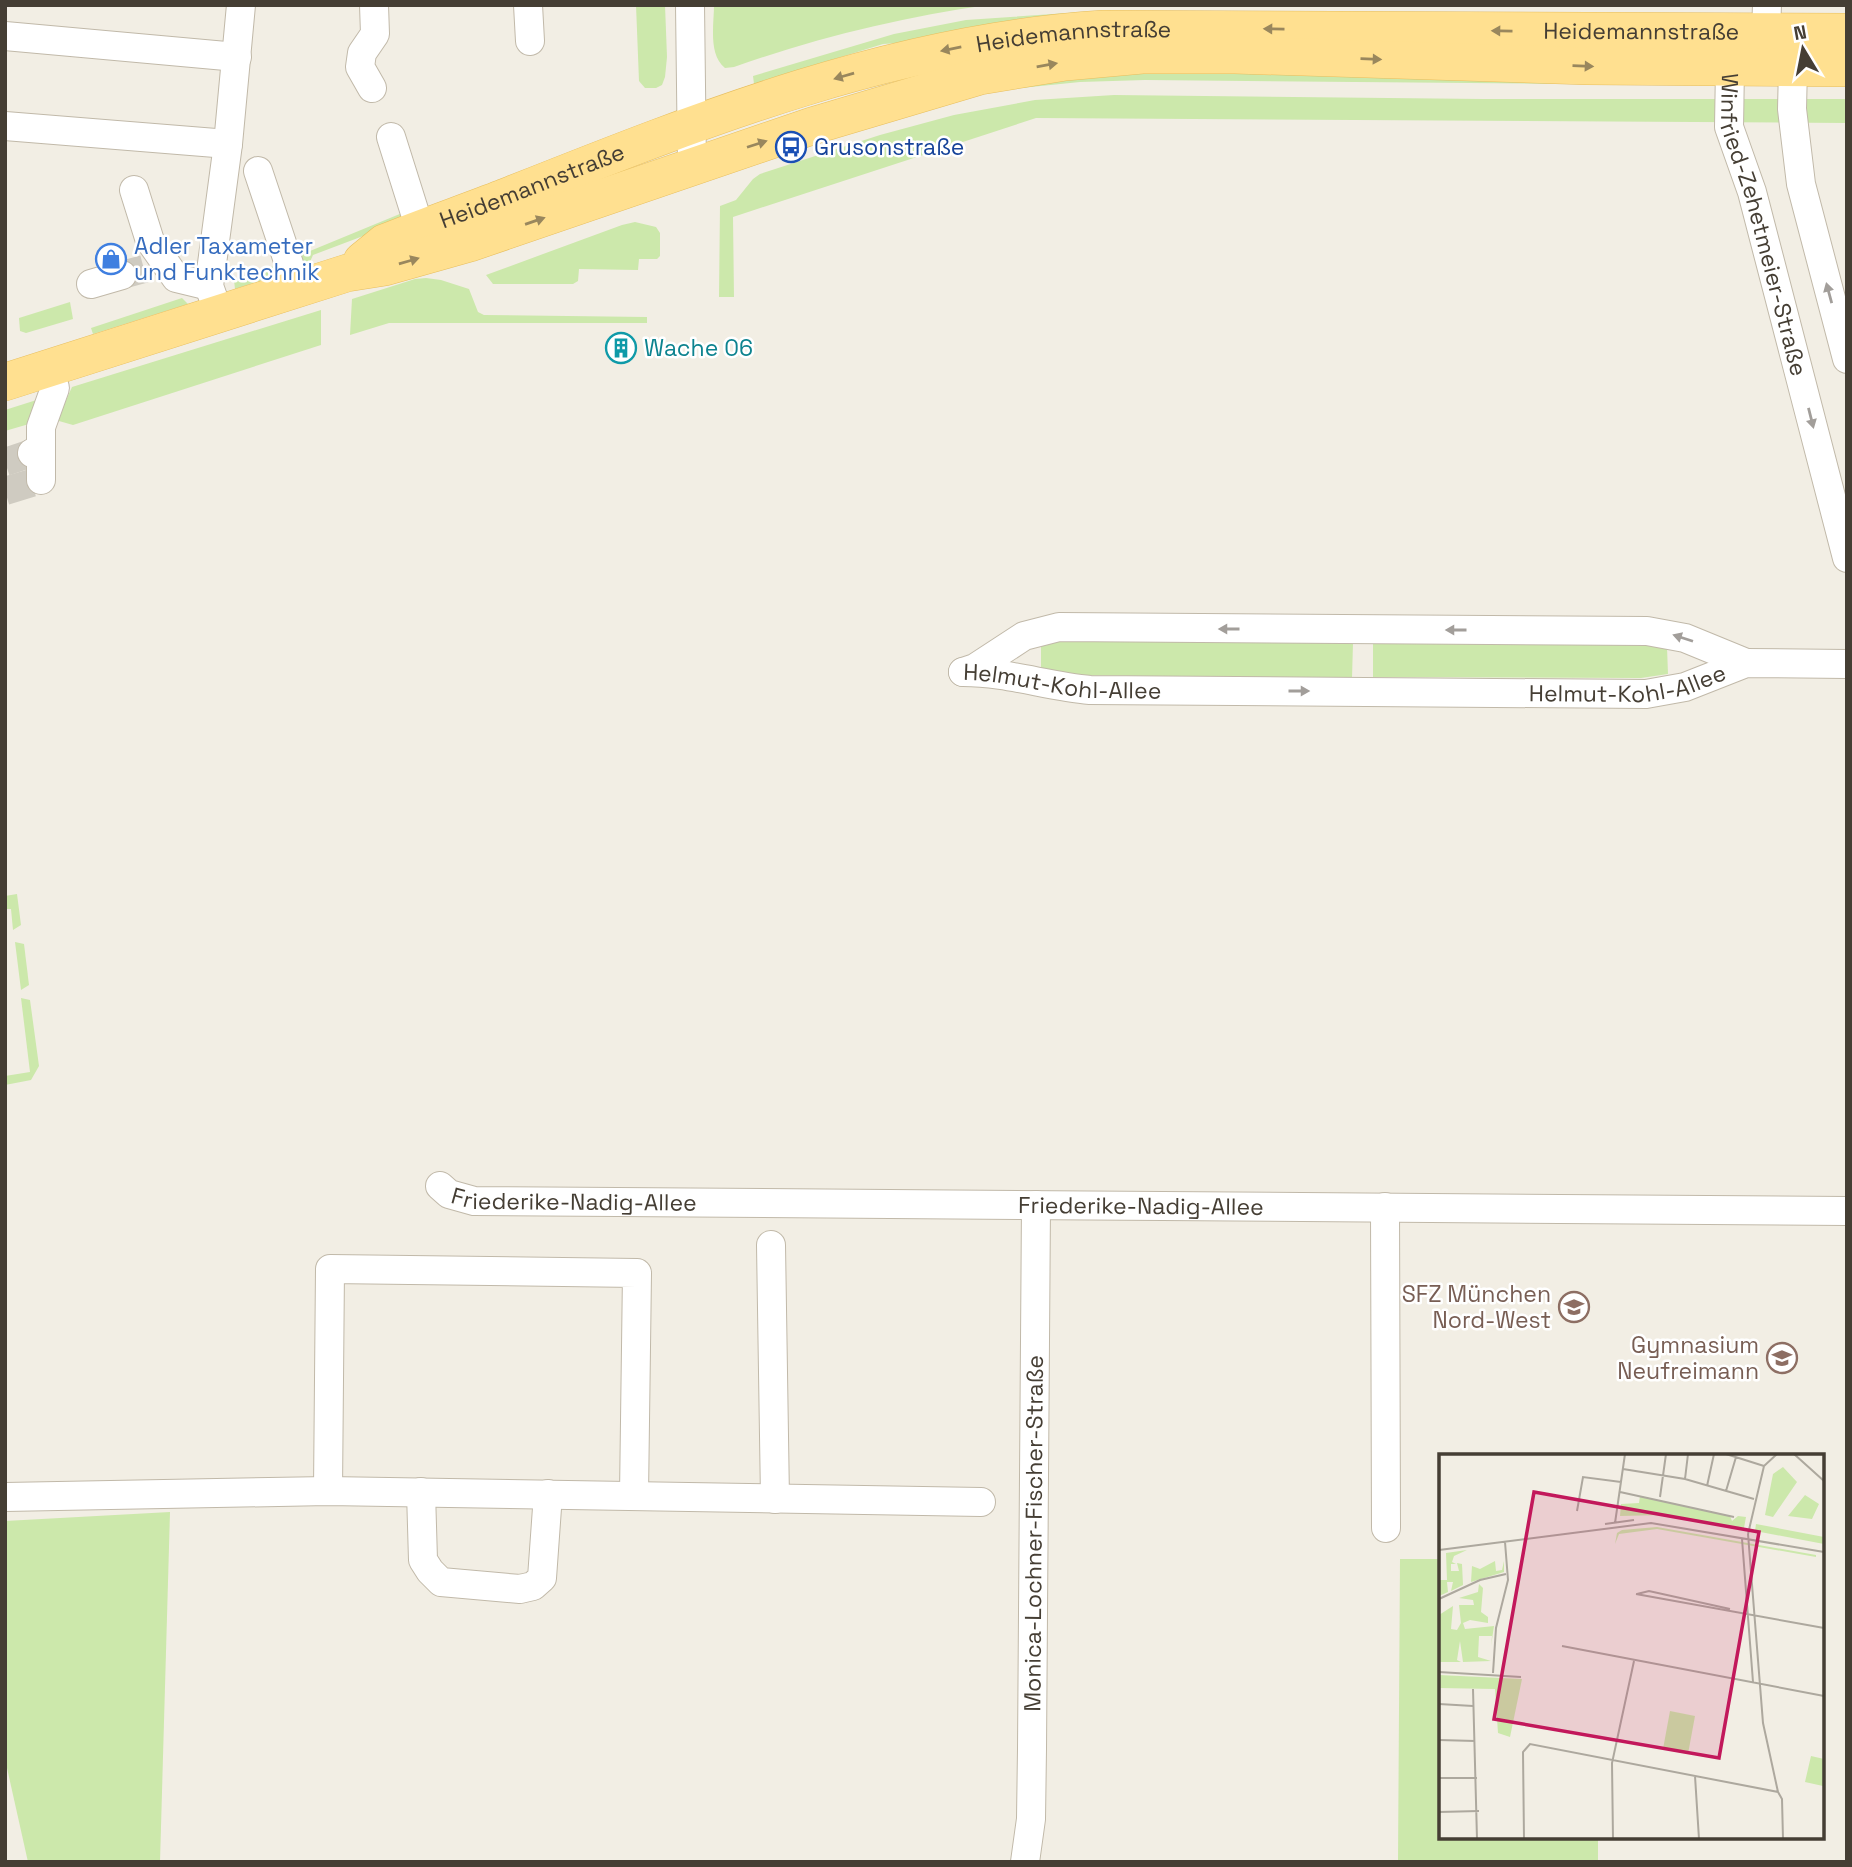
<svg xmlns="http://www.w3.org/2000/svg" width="1852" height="1867" font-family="'Space Grotesk',sans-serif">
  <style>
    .green { fill: #cce8ab }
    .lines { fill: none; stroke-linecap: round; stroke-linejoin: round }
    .minor-tunnel { stroke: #cfcbc1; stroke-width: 28; stroke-dasharray: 28 14; stroke-linecap: butt }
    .minor-casing { stroke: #c1b9a9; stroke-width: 30 }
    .major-casing { stroke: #e7be5e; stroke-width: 38 }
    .minor { stroke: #fff; stroke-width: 28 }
    .major { stroke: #ffe090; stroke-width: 37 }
    .oneway { fill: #99875d }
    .oneway2 { fill: #a29e9a }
    .labels { text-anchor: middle; stroke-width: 5; stroke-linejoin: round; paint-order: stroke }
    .street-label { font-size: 23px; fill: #453e34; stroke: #fff }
    .transit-label { font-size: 23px; fill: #164399; stroke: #fff; text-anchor: start }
    .shop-label { font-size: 23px; fill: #366cbe; stroke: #fff; text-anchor: start }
    .culture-label { font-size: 23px; fill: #0d838f; stroke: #fff; text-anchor: start }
    .education-label { font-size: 23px; fill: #785e54; stroke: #fff; text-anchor: end }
    .inset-road { fill: none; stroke: #ada89e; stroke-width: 2 }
    .view { fill: #c2185b; fill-opacity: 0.15; stroke: #c2185b; stroke-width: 3.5 }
    .inset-edge { fill: none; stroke: #453e34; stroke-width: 3.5 }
  </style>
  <rect width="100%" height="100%" fill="#f2eee4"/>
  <!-- green -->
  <g class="green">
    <polygon points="636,5 665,5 667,57 665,77 662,85 656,88 645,88 639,81"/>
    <path d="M714,5H988C902,17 816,38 734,67L725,68C708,55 714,24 714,5Z"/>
    <polygon points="1097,11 1359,12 883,44 754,84 753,76 894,34 966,20"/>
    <polygon points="1093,70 1685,78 1683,85 1145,80 1080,82 1000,90"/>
    <polygon points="1114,95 1483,99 1845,99 1847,123 1036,118 733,217 734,297 719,297 720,206 736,200 753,179 760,174 880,135 954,115 1035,100"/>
    <polygon points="407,211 408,219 313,255 309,264 299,267 293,258"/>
    <polygon points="635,222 656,227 660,233 660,256 657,259 639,259 638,270 579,269 578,281 573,284 493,284 486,275 622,225"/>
    <polygon points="283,263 283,273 235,289 234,280"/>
    <polygon points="426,278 441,280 469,289 478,312 484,315 647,317 647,323 389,323 350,335 352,299 415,279"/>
    <polygon points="182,298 188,304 93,334 91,328"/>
    <polygon points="70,302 73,319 26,333 20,331 19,318"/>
    <polygon points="321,310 321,345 73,425 59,421 59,416 72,387"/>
    <polygon points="46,397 29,424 5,431 5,410"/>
    <polygon points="1056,640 1353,643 1352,678 1050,675 1041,669 1041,644"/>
    <polygon points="1645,642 1667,647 1668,674 1641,678 1373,677 1373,644"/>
    <polygon points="17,894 21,925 13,930 11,909 5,909 5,896"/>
    <polygon points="15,942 24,944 29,985 21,990"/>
    <polygon points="21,998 30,1000 39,1066 31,1080 5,1085 5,1076 30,1072"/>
    <polygon points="170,1512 160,1862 28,1862 5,1759 5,1521"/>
    <polygon points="1400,1559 1441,1559 1441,1837 1598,1837 1598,1862 1398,1862"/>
  </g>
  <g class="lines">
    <!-- minor-tunnel -->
    <g class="minor-tunnel">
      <polyline points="122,275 144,269"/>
      <polyline points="5,462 32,453"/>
      <polyline points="5,491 41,480"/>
    </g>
    <!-- minor casing -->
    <g class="minor-casing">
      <g id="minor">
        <polyline points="528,5 530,41"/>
        <polyline points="690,5 692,166"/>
        <polyline points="1766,31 1767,5"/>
        <polyline points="5,36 237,57"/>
        <path id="s1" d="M1744,53L1730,67L1729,127L1752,192L1847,558"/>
        <polyline points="1782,53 1793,68 1792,109 1801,184 1847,359"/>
        <polyline points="372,88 360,67 362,53 375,34 374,5"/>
        <polyline points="5,126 228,144"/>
        <polyline points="391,137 420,229"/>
        <polyline points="258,171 297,288"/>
        <polyline points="134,190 150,241 176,278 209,286"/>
        <polyline points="91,284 122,275"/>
        <polyline points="219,314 209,286 228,144 241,5"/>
        <polyline points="32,453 41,448 41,427 55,388 49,368"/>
        <polyline points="41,480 41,448"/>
        <path id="s2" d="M963,672C1006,672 1047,686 1090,690L1646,694L1685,687L1746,663L1847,664"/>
        <polyline points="963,672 975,668 1024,636 1059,627 1647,631 1685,638 1746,663"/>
        <path id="s3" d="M440,1186L449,1194L474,1201L1847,1211"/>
        <polyline points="1385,1207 1386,1528"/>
        <polyline points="771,1245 775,1499"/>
        <polyline points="328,1491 330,1269 637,1273 634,1495"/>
        <polyline points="421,1492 423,1560 430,1571 441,1582 520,1589 533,1586 542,1578 548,1494"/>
        <polyline points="5,1497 328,1491 981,1502"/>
        <path id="s4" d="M1025,1862L1031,1819L1032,1749L1036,1205"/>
      </g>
    </g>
    <!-- major casing -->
    <g class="major-casing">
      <g id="major">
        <path id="s5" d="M362,261L384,243C424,227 464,213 503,198C697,121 893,42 1103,29L1847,32"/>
        <polyline points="5,382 347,273 385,267 470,243 812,126 980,76 1065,62 1142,55 1235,55 1587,66 1847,68"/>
      </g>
    </g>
    <!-- minor -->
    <use href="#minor" class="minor"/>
    <!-- major -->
    <use href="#major" class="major"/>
  </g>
  <!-- one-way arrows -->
  <defs><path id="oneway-solid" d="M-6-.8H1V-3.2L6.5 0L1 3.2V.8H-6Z" transform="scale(1.75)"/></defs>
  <g class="oneway">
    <use href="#oneway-solid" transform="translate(1274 29) rotate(-179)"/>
    <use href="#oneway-solid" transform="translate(1502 31) rotate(-179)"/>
    <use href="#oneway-solid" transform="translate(951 49) rotate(169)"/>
    <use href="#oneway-solid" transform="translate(1371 59) rotate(2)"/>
    <use href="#oneway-solid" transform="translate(1047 65) rotate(-10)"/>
    <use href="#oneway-solid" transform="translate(1583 66) rotate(2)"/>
    <use href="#oneway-solid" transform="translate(844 76) rotate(164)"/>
    <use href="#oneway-solid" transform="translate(757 144) rotate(-18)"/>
    <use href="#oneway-solid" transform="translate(535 221) rotate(-19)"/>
    <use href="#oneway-solid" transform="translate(409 261) rotate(-16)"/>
  </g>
  <g class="oneway2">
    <use href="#oneway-solid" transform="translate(1829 293) rotate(-105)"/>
    <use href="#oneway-solid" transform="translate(1811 418) rotate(76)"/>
    <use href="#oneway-solid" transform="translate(1229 629) rotate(-180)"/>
    <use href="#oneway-solid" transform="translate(1456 630) rotate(-180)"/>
    <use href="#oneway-solid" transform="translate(1683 638) rotate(-162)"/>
    <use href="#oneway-solid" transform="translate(1299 691)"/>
  </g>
  <!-- icons -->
  <defs>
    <g id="bus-ring" transform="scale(1.575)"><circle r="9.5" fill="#fff" stroke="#1a4fb4" stroke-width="1.5"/><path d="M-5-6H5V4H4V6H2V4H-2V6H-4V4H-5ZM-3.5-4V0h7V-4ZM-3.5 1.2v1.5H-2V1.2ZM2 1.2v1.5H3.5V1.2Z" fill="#1a4fb4"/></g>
    <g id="shop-ring" transform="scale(1.575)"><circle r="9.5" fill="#fff" stroke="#3f7fe0" stroke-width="1.5"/><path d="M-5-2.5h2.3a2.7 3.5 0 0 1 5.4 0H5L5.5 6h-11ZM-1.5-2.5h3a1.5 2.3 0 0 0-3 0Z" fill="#3f7fe0"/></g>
    <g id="building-ring" transform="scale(1.575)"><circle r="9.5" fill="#fff" stroke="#0f9aa8" stroke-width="1.5"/><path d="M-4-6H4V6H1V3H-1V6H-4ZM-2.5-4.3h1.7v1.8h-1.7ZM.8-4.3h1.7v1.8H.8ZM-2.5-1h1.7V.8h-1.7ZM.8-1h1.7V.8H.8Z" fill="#0f9aa8"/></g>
    <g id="school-ring" transform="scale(1.575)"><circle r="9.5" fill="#fff" stroke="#8d6e63" stroke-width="1.5"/><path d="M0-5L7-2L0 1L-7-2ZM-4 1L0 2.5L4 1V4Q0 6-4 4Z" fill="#8d6e63"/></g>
  </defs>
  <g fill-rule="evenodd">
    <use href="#bus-ring" x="791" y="147"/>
    <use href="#shop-ring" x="111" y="259"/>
    <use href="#building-ring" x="621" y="348"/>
    <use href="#school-ring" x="1574" y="1307"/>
    <use href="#school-ring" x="1782" y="1358"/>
  </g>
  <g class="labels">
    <!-- street labels -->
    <g class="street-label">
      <text dy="8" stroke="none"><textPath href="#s5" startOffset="1320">Heidemannstraße</textPath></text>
      <text dy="8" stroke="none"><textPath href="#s5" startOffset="752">Heidemannstraße</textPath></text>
      <text dy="8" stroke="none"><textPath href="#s5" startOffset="187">Heidemannstraße</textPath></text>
      <text dy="8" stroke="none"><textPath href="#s1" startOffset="182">Winfried-Zehetmeier-Straße</textPath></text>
      <text dy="8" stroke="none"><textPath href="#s2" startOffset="100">Helmut-Kohl-Allee</textPath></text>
      <text dy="8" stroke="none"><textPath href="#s2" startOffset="667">Helmut-Kohl-Allee</textPath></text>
      <text dy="8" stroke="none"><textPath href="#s3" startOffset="138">Friederike-Nadig-Allee</textPath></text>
      <text dy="8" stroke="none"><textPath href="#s3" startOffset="705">Friederike-Nadig-Allee</textPath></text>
      <text dy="8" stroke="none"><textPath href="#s4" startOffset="329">Monica-Lochner-Fischer-Straße</textPath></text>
    </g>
    <!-- transit labels -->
    <g class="transit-label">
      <text x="814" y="155">Grusonstraße</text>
    </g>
    <!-- shop labels -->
    <g class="shop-label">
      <text x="134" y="254">Adler Taxameter<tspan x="134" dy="26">und Funktechnik</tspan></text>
    </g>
    <!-- culture labels -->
    <g class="culture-label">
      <text x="644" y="356">Wache 06</text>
    </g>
    <!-- education labels -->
    <g class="education-label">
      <text x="1551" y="1302">SFZ München<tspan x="1551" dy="26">Nord-West</tspan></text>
      <text x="1759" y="1353">Gymnasium<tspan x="1759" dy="26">Neufreimann</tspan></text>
    </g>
  </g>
  <!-- overview -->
  <g transform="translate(1439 1454)">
    <rect width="385" height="385" fill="#f2eee4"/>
    <path d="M344,13L358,28L334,63L326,61L334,20ZM366,41L380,50L373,65L349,62ZM201,42L291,62L293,67L299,62L307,63L305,74L223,61L181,62L182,50L200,49ZM317,70L385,83V90L316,77ZM218,73L377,101V103L218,75L180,80L176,90L178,79L183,76ZM28,96L15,102L13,108L17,110H12V117H20L18,109L23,110L24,131L12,137L14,128H8L9,138L0,142V126H8L7,99ZM56,107L57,117L63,116L65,107V118L32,128L33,112L41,115ZM40,130L44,134L42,158L49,163V169L31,166L24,169L26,175L55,172L52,192L53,182H40L39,203L52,207L24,208L21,187L18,206L22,208H1L0,161L14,152L12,175L18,176L22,169L20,151H35L34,146L20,144L39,138ZM0,221L83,225L71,283L59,279L56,235L0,234ZM231,257L256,262L249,300L224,295ZM372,302L385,305L384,332L366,328Z" fill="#cce8ab"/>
    <path class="inset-road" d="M287,0L325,12M355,0L385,27M184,15L246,25L315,45M246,25L249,0M268,32L275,0M287,37L297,3M181,38L295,63M221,43L227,0M138,57L144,23L182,28M176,69L186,0M166,70L195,66M309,80L324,269L339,338M309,80L325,12L338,0M303,85L314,228M0,96L212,69L385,98M197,140L385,174M198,140L210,137L291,155M0,145L41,126L67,120M123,192L385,242M0,218L82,223M54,219L57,174L69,126L66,88M34,235L38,385M0,250L34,252M0,286L36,287M256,322L260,385M0,324H38M0,358L40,357M85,385L84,298L91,290L339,338L343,345L344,385M174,385L173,309L195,207"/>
    <path class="view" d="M95,38L320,78L280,304L55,265Z"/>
    <rect width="385" height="385" class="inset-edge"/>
  </g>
  <!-- border -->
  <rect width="1852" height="1867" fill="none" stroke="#453e34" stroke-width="14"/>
  <!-- north arrow -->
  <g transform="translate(1803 49) rotate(350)" stroke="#ffffff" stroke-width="5" paint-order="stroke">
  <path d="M0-5L12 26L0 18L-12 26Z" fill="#453e34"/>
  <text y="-10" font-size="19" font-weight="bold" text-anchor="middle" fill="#453e34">N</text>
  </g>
</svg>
